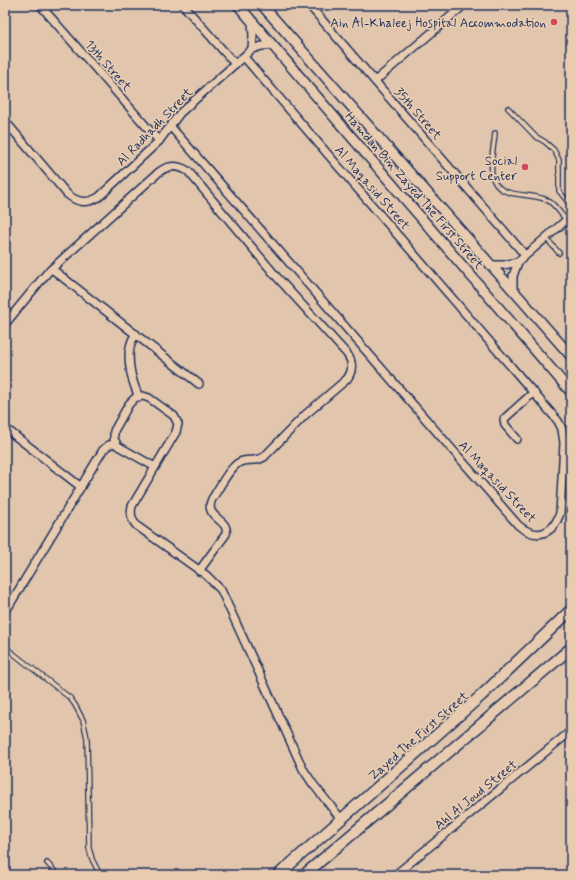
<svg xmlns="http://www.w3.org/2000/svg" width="576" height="880" font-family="Mynerve,sans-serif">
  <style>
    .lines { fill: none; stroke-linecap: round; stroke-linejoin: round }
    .service-casing { stroke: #1b2f5e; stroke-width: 6 }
    .minor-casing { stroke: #1b2f5e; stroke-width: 10 }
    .secondary-casing { stroke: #1b2f5e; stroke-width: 12 }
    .primary-casing { stroke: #1b2f5e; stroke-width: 13 }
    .service { stroke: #e9ccb0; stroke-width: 3.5 }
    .minor { stroke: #e9ccb0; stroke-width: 7 }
    .secondary { stroke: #e9ccb0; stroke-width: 9 }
    .primary { stroke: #e9ccb0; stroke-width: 10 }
    .poi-dot { fill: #d1495b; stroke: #e9ccb0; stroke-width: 1.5 }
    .labels { text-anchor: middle; stroke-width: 3.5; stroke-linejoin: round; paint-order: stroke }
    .poi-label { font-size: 13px; fill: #1b2f5e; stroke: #e9ccb0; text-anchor: end }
    .street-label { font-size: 13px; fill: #1b2f5e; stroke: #e9ccb0 }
  </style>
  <rect width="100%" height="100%" fill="#e1c6ad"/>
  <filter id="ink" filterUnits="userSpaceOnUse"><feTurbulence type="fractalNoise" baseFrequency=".025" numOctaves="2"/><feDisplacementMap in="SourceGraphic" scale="8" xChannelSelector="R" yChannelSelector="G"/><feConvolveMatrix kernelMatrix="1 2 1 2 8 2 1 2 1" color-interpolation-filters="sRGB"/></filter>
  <g filter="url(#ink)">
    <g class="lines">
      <!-- service casing -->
      <g class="service-casing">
        <g id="service">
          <polyline points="508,108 535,136 545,142 554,150 559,160 559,191 571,206"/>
          <path d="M495,133C494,146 490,161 492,174C496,201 529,191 547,200C555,204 560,213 566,220"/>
          <polyline points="546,238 559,253"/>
          <polyline points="5,647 70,698 75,705 83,720 87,738 89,848 92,859 100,875"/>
          <polyline points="47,863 58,875"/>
        </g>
      </g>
      <!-- minor casing -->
      <g class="minor-casing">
        <g id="minor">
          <polyline points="40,5 159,141"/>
          <polyline points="183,5 235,64"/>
          <polyline points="309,5 525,255"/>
          <polyline points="252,49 253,36 252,22"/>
          <polyline points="375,81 464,5"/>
          <path d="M5,121L67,194C78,203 87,204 99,197L159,141L180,113L252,49L262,46L273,45"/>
          <path d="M171,127L518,525C536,540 553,535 560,513L564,443L562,429L558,421L244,57"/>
          <polyline points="490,265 504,265 518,262"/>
          <polyline points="52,269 199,384"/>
          <polyline points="513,290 513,276 518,262 571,216"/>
          <path d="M5,324L47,273L159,172C168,165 178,165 188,171L276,276L347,354C353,362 353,371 347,379L305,415L264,457C256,462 250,459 243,461C231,463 219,489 212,499C203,518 230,519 226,534L199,571"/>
          <path d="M136,334C123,350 131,380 139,397"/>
          <polyline points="5,428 81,487"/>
          <polyline points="517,439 505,425 504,419 534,392"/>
          <path d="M155,467L118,446L114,439V431L129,404L136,397L143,396L149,398L174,416L178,424L176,432L132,506C130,514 131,520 137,526L206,575L221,590L303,769L313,784L341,819"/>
          <polyline points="5,609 9,606 103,450 109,445 116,443"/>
          <polyline points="395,875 571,731"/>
        </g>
      </g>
      <!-- secondary casing -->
      <g class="secondary-casing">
        <g id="secondary">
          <polyline points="238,5 571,392"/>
          <polyline points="262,5 571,356"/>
        </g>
      </g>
      <!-- primary casing -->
      <g class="primary-casing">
        <g id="primary">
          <polyline points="564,383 571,387"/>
          <polyline points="278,875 482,695 571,610"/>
          <polyline points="304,875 571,648"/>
        </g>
      </g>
      <!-- service -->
      <use href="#service" class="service"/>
      <!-- minor -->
      <use href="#minor" class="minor"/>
      <!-- secondary -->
      <use href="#secondary" class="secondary"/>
      <!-- primary -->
      <use href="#primary" class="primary"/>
    </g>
  </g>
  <!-- markers -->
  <g class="poi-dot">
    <circle cx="554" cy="22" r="4"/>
    <circle cx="525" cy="167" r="4"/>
  </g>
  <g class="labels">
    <!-- poi labels -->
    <g class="poi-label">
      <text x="546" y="27">Ain Al-Khaleej Hospital Accommodation</text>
      <text x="517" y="165">Social<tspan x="517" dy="15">Support Center</tspan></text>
    </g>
    <!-- street labels -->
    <g class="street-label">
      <text transform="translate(109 65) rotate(49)" y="5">13th Street</text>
      <text transform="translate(419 113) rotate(49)" y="5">35th Street</text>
      <text transform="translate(154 126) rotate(-46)" y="5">Al Radhadh Street</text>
      <text transform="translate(373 187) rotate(49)" y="5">Al Maqasid Street</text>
      <text transform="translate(415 190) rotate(49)" y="5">Hamdan Bin Zayed The First Street</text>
      <text transform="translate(498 481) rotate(47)" y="5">Al Maqasid Street</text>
      <text transform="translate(418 735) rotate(-41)" y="5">Zayed The First Street</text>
      <text transform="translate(475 794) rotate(-39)" y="5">Ahl Al Joud Street</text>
    </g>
  </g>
  <!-- margin -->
  <rect width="576" height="880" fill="none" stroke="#e9ccb0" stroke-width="20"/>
  <rect x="10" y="10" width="556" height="860" fill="none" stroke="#1b2f5e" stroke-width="1.5" filter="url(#ink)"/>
</svg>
